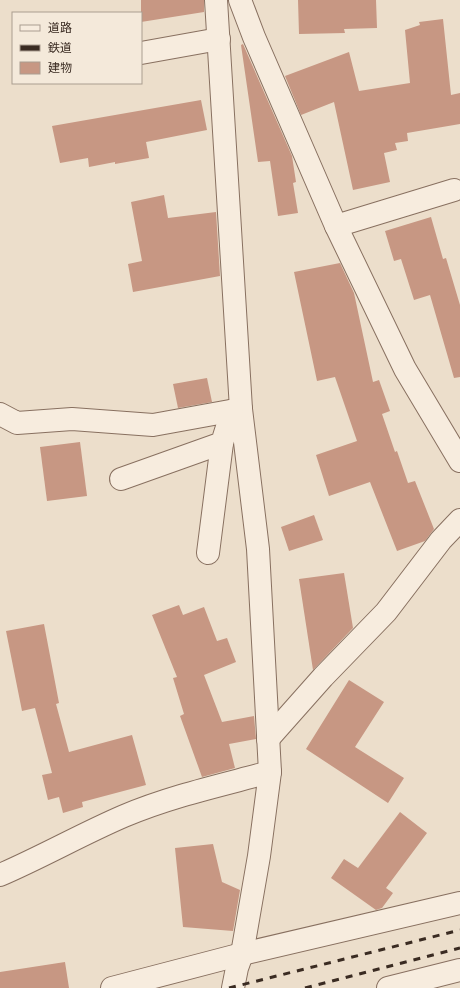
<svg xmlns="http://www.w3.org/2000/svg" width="460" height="988" font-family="'Roboto Serif','Noto Sans JP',serif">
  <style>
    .building { fill: #c79783 }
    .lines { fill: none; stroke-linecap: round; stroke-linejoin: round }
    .minor-casing { stroke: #887060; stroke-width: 24 }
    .minor { stroke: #f7ecde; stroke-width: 22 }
    .rail { stroke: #3a2b22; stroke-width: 3; stroke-dasharray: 7 7; stroke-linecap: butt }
  </style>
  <rect width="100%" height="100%" fill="#ecdecb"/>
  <!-- building -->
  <g class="building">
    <polygon points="141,0 204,0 204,12 141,22"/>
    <polygon points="298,0 376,0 377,28 344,29 345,33 299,34"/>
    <polygon points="443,19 451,95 460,93 460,124 407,133 408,141 395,143 397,150 384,153 390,182 353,190 334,102 301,115 285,76 349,52 359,91 410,83 405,30 420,25 419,22"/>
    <polygon points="243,44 292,156 296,182 293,183 298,213 278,216 270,161 258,162 241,45"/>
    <polygon points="201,100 207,130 146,142 149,158 115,164 115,162 89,167 88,158 60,163 52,126"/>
    <polygon points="164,195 168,218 216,212 220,276 133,292 128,264 142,261 131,202"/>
    <polygon points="431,217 443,259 446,258 460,305 460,377 454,378 430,295 414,300 401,259 394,261 385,231"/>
    <polygon points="340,263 354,293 373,382 379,380 390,411 382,414 395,452 397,451 408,483 415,481 434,529 425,541 397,551 370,482 329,496 316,455 357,441 335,377 317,381 294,272"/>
    <polygon points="207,378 212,402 178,408 173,384"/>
    <polygon points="80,442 87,496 47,501 40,447"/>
    <polygon points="314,515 323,540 289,551 281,527"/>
    <polygon points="344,573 353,628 313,670 299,579"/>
    <polygon points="179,605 183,615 204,607 217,641 227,638 236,662 204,675 222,722 254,716 256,739 229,744 235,768 202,777 180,716 184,714 173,678 177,677 152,615"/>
    <polygon points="44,624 59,703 56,704 69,752 132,735 146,785 82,802 83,807 63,813 59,797 48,800 42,775 52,773 35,708 22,711 6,631"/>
    <polygon points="349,680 384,702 355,747 404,778 388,803 306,749"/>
    <polygon points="400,812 427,833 386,888 393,893 382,908 376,910 331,878 344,859 358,868"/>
    <polygon points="213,844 222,882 240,890 233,931 183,927 175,848"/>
    <polygon points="65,962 69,988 0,988 0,972"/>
  </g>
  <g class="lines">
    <!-- minor casing -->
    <g class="minor-casing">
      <g id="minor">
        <polyline points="216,0 241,409 258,549 270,772 259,856 242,954 237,968 233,988"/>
        <polyline points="240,0 254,37 336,226 405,369 460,461"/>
        <polyline points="141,53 219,39"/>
        <polyline points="336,226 454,190"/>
        <polyline points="0,414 17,423 72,419 153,425 241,409"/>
        <polyline points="121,479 222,443 232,411"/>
        <polyline points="208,553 222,443"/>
        <polyline points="268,739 323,677 386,612 441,540 460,520"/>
        <path d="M0,875C42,857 82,834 124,816C171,796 222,785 270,772"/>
        <polyline points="112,988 242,954 460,903"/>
        <polyline points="388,988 460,970"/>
      </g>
    </g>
    <!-- minor -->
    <use href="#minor" class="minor"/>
    <!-- rail -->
    <g class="rail">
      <polyline points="229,988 460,930"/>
      <polyline points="305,988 460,948"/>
    </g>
  </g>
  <!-- legend -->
  <rect x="12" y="12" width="130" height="72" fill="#f4e9da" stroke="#aa9d90"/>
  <rect x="20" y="25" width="20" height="6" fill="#f7ecde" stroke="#aa9d90"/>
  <text x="48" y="32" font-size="12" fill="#3a2b22">道路</text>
  <rect x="20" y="45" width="20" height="6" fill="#3a2b22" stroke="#aa9d90"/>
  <text x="48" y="52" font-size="12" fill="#3a2b22">鉄道</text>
  <rect x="20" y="62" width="20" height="12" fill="#c79783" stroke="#aa9d90"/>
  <text x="48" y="72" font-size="12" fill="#3a2b22">建物</text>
</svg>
